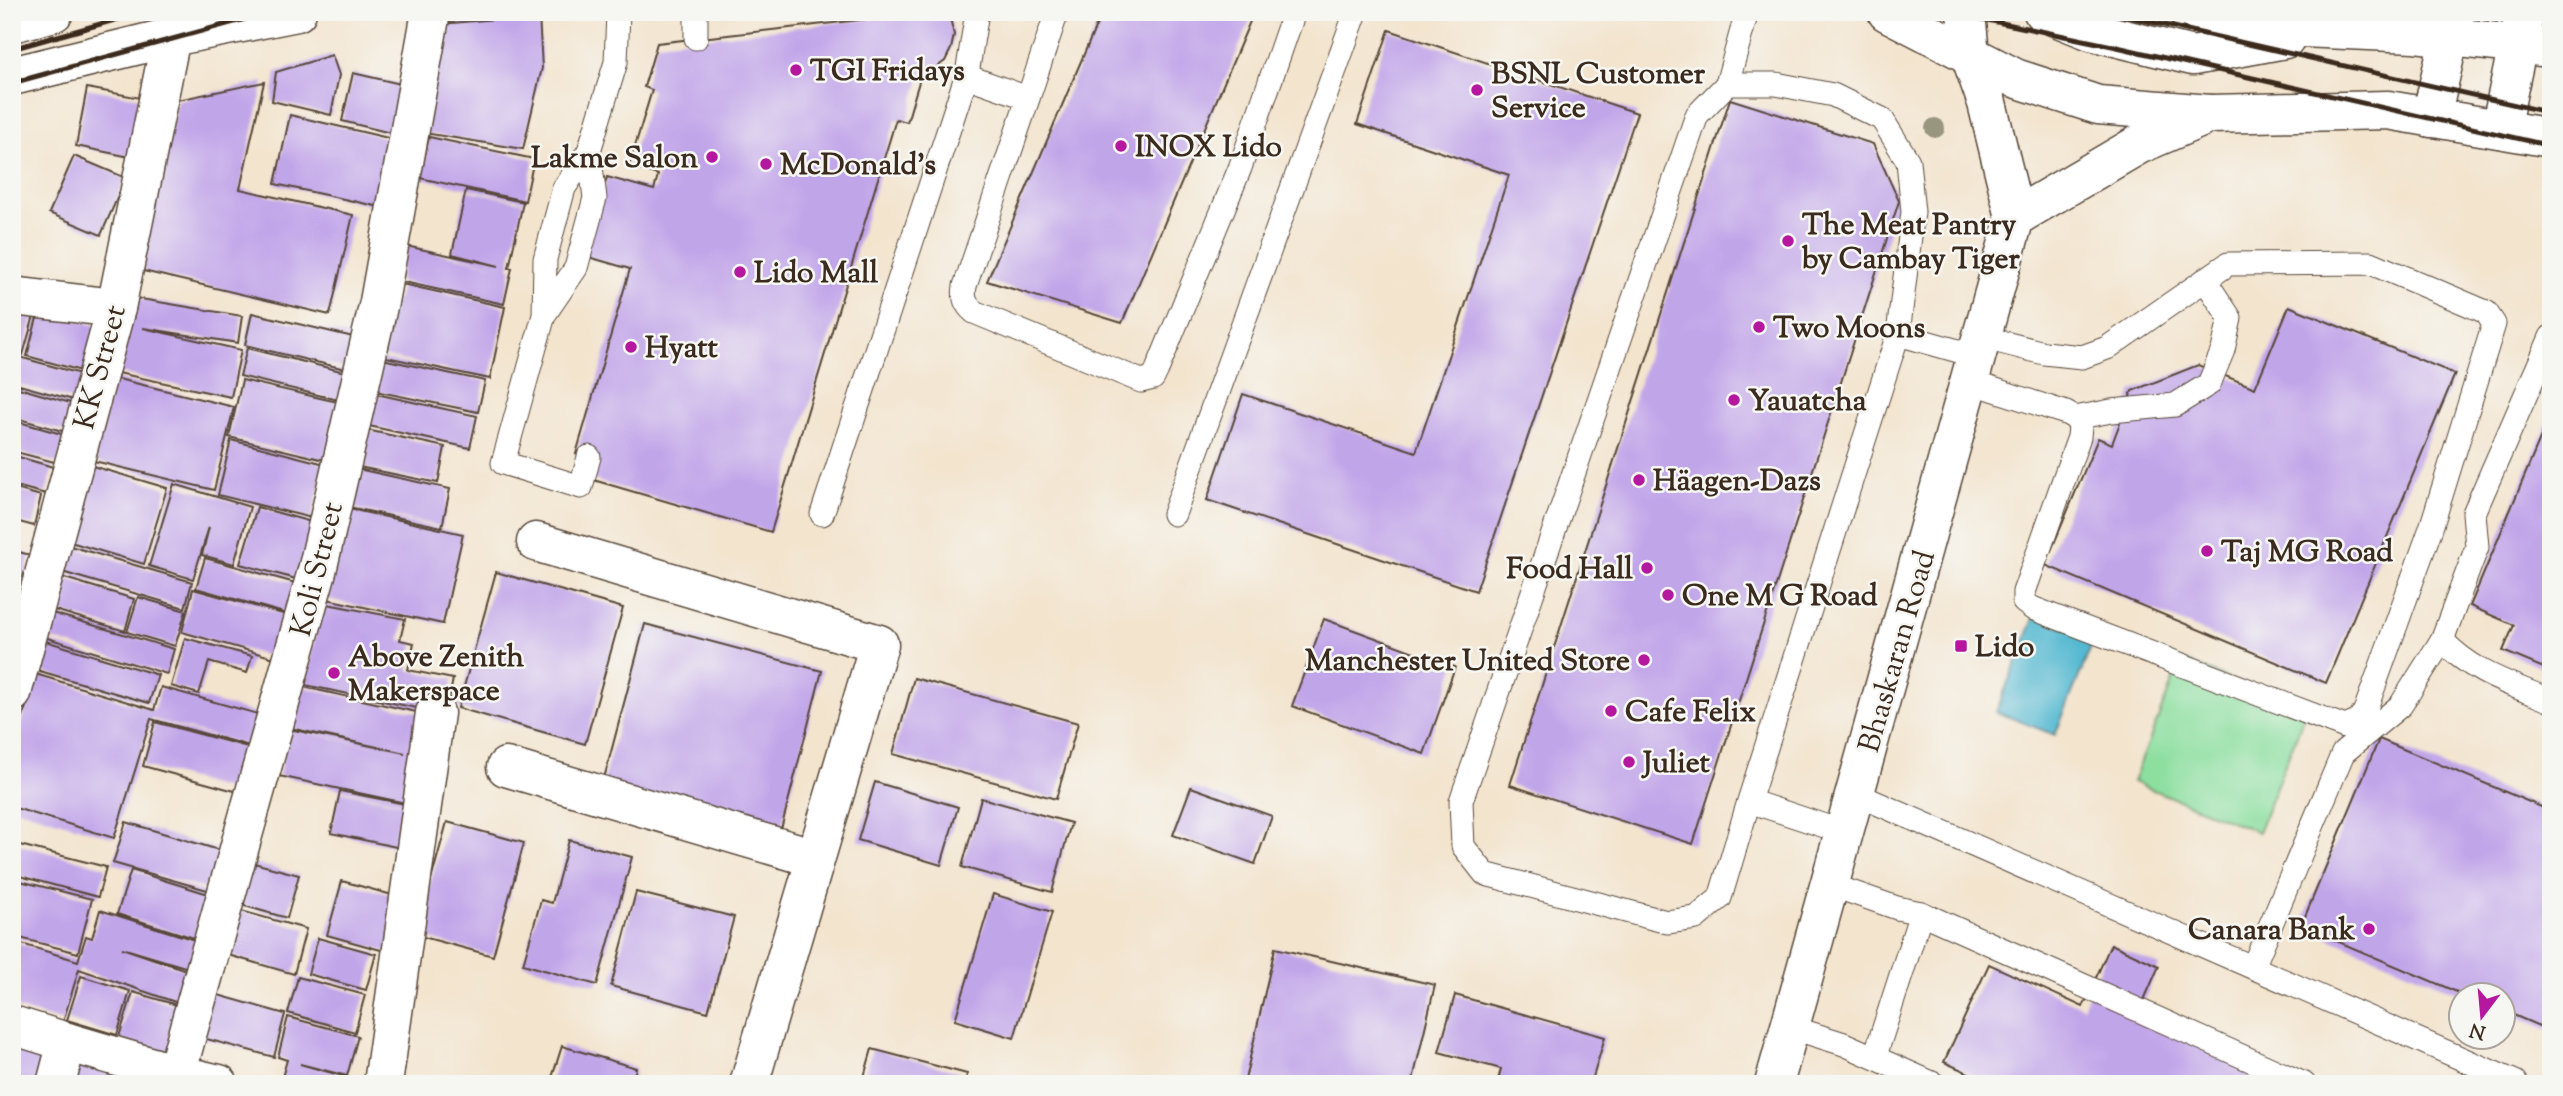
<svg xmlns="http://www.w3.org/2000/svg" width="2563" height="1096" font-family="'Sorts Mill Goudy',serif">
  <style>
    .green { fill: #8ddfa0; stroke: #64845f; stroke-width: 2 }
    .water { fill: #53b8d1; stroke: #477178; stroke-width: 2 }
    .building { fill: #c1a5e9 }
    .lines { fill: none; stroke-linecap: round; stroke-linejoin: round }
    .service-casing { stroke: #574638; stroke-width: 25 }
    .minor-casing { stroke: #574638; stroke-width: 41 }
    .secondary-casing { stroke: #574638; stroke-width: 41 }
    .primary-casing { stroke: #574638; stroke-width: 41 }
    .service { stroke: #fff; stroke-width: 23 }
    .minor { stroke: #fff; stroke-width: 38 }
    .secondary { stroke: #fff; stroke-width: 38 }
    .primary { stroke: #fff; stroke-width: 38 }
    .rail { stroke: #3b2a1e; stroke-width: 5 }
    .tree { fill: #99967f }
    .poi-dot { fill: #b5179e; stroke: #f6f6f2; stroke-width: 2.5 }
    .labels { text-anchor: middle; stroke-width: 5; stroke-linejoin: round; paint-order: stroke }
    .poi-label { font-size: 30px; font-weight: bold; fill: #3b2a1e; stroke: #f6f6f2; text-anchor: start }
    .street-label { font-size: 30px; fill: #3b2a1e; stroke: #f6f6f2 }
  </style>
  <rect width="100%" height="100%" fill="#f6f6f2"/>
  <filter id="ink" filterUnits="userSpaceOnUse"><feTurbulence type="fractalNoise" baseFrequency=".0143" numOctaves="2"/><feDisplacementMap in="SourceGraphic" scale="14" xChannelSelector="R" yChannelSelector="G"/><feConvolveMatrix kernelMatrix="1 2 1 2 8 2 1 2 1" color-interpolation-filters="sRGB"/></filter>
  <filter id="wash" filterUnits="userSpaceOnUse"><feTurbulence type="fractalNoise" baseFrequency=".00686" numOctaves="4" result="noise"/><feDisplacementMap in="SourceGraphic" scale="28" xChannelSelector="R" yChannelSelector="G"/><feGaussianBlur stdDeviation="1.57" result="paint"/><feColorMatrix in="noise" values="0 0 0 0 0 0 0 0 0 0 0 0 0 0 0 0 0 1.4 0 .05"/><feComposite in="paint" operator="in"/></filter>
  <g filter="url(#wash)">
    <rect width="100%" height="100%" fill="#f3e4ce"/>
    <!-- green -->
    <polygon class="green" points="2181,660 2307,709 2258,832 2133,782"/>
    <!-- water -->
    <polygon class="water" points="2035,616 2094,640 2055,735 1996,712"/>
    <g id="blocks">
      <!-- building -->
      <g class="building">
        <polygon points="881,12 945,12 951,22 954,35 951,49 945,61 934,69 921,75 907,122 896,119 771,532 590,479 595,459 576,454 630,269 585,256 607,177 654,190 658,175 629,166 652,90 644,87 657,43 877,18"/>
        <polygon points="1102,12 1254,12 1122,323 987,281"/>
        <polygon points="539,15 542,68 523,149 418,132 441,24"/>
        <polygon points="1389,30 1637,113 1476,591 1207,500 1243,394 1416,452 1509,175 1357,124"/>
        <polygon points="332,55 339,75 331,115 272,101 276,72"/>
        <polygon points="353,73 414,87 403,136 342,121"/>
        <polygon points="264,82 240,189 353,215 330,315 139,270 177,100"/>
        <polygon points="87,88 146,99 135,158 76,146"/>
        <polygon points="1730,99 1873,144 1899,201 1693,844 1510,785"/>
        <polygon points="290,115 401,141 385,208 275,184"/>
        <polygon points="429,137 534,159 525,201 420,178"/>
        <polygon points="74,156 126,178 101,235 49,213"/>
        <polygon points="466,190 523,202 509,268 512,268 504,304 399,281 406,246 499,266 452,254"/>
        <polygon points="402,284 505,307 490,379 377,355"/>
        <polygon points="135,298 242,316 238,343 143,328 241,350 231,397 118,373"/>
        <polygon points="12,306 35,312 23,355 12,352"/>
        <polygon points="2289,306 2455,374 2326,683 2045,565 2098,438 2112,444 2132,391 2198,365 2255,388"/>
        <polygon points="39,310 98,326 85,372 27,356"/>
        <polygon points="252,313 366,340 358,372 245,345"/>
        <polygon points="247,348 353,374 347,402 240,376"/>
        <polygon points="12,355 84,375 77,401 12,383"/>
        <polygon points="382,359 485,381 478,412 375,391"/>
        <polygon points="114,378 234,407 214,490 94,461"/>
        <polygon points="242,380 346,404 333,462 229,437"/>
        <polygon points="12,386 74,404 66,432 12,417"/>
        <polygon points="376,394 477,416 470,448 369,426"/>
        <polygon points="2551,413 2551,671 2503,651 2514,625 2470,606"/>
        <polygon points="12,420 65,435 58,463 12,451"/>
        <polygon points="362,429 445,447 438,483 354,466"/>
        <polygon points="231,440 325,464 312,518 218,495"/>
        <polygon points="12,455 53,467 46,494 12,485"/>
        <polygon points="89,465 167,488 144,564 67,541"/>
        <polygon points="353,468 450,489 442,527 344,506"/>
        <polygon points="174,484 250,507 234,564 202,555 209,527 193,579 149,566"/>
        <polygon points="12,488 41,496 34,526 12,520"/>
        <polygon points="257,507 315,523 300,580 240,564"/>
        <polygon points="341,507 463,534 443,624 322,598"/>
        <polygon points="70,546 192,582 185,608 62,572"/>
        <polygon points="12,550 30,555 13,616 12,616"/>
        <polygon points="205,558 299,584 291,615 196,588"/>
        <polygon points="496,572 623,608 585,744 458,708"/>
        <polygon points="58,576 134,599 125,631 48,608"/>
        <polygon points="193,589 290,616 278,659 182,632"/>
        <polygon points="138,597 186,611 175,646 127,632"/>
        <polygon points="322,603 405,619 400,640 414,643 408,670 453,679 446,714 305,685"/>
        <polygon points="52,613 174,649 167,674 44,637"/>
        <polygon points="1324,619 1455,667 1424,754 1292,706"/>
        <polygon points="645,624 822,671 780,833 602,786"/>
        <polygon points="185,638 252,656 247,673 209,662 199,694 171,686"/>
        <polygon points="42,640 158,675 149,703 33,669"/>
        <polygon points="32,673 154,710 161,687 265,716 257,748 151,719 114,838 12,807 12,752 28,700"/>
        <polygon points="914,678 1078,723 1056,799 893,754"/>
        <polygon points="299,686 430,715 415,805 279,776 289,729 405,753 290,728"/>
        <polygon points="155,722 255,749 242,793 143,766"/>
        <polygon points="2379,739 2551,811 2551,1031 2504,1011 2504,995 2464,995 2301,926"/>
        <polygon points="875,782 958,807 941,865 858,840"/>
        <polygon points="1191,787 1272,816 1255,864 1173,835"/>
        <polygon points="340,791 410,805 401,848 331,833"/>
        <polygon points="981,798 1071,823 1052,892 962,867"/>
        <polygon points="126,822 232,854 221,894 113,863"/>
        <polygon points="447,822 524,843 493,956 416,935"/>
        <polygon points="569,840 632,857 597,985 523,964 541,900 552,903"/>
        <polygon points="12,843 106,867 98,897 12,874"/>
        <polygon points="246,861 299,875 287,918 234,903"/>
        <polygon points="131,870 218,897 204,941 117,914"/>
        <polygon points="12,879 92,899 78,953 12,936"/>
        <polygon points="342,881 403,898 388,952 327,935"/>
        <polygon points="636,892 734,917 708,1012 611,986"/>
        <polygon points="993,894 1052,912 1014,1038 955,1020"/>
        <polygon points="234,909 306,929 294,974 221,953"/>
        <polygon points="100,910 204,943 195,970 122,948 195,973 184,1005 79,969 63,1022 12,1007 12,941 78,961 86,936 92,938"/>
        <polygon points="318,938 376,954 366,990 308,974"/>
        <polygon points="2111,944 2159,966 2136,1018 2282,1084 1993,1084 1944,1062 1989,964 2083,1007"/>
        <polygon points="1275,948 1435,985 1412,1084 1244,1084"/>
        <polygon points="81,976 130,991 117,1035 67,1020"/>
        <polygon points="298,977 365,995 355,1032 288,1013"/>
        <polygon points="133,992 187,1008 172,1057 118,1040"/>
        <polygon points="211,993 285,1014 274,1057 199,1037"/>
        <polygon points="1455,995 1605,1037 1591,1084 1497,1084 1501,1069 1439,1052"/>
        <polygon points="288,1017 358,1036 347,1076 300,1064 357,1080 356,1084 280,1084 287,1060 278,1057"/>
        <polygon points="12,1034 52,1045 42,1084 12,1084"/>
        <polygon points="562,1046 636,1068 632,1084 550,1084"/>
        <polygon points="80,1049 166,1084 70,1084"/>
        <polygon points="872,1049 967,1074 965,1084 862,1084"/>
      </g>
    </g>
  </g>
  <g filter="url(#ink)">
    <use href="#blocks" fill-opacity="0" stroke="#574638" stroke-width="2"/>
    <g class="lines">
      <!-- service casing -->
      <g class="service-casing">
        <g id="service">
          <path d="M1057,12L965,286C963,298 965,304 974,312L1141,381L1153,378L1157,370L1240,168L1294,12"/>
          <polyline points="696,38 696,12"/>
          <polyline points="966,76 1028,98"/>
          <polyline points="1727,84 1747,12"/>
          <polyline points="589,151 616,62 618,12"/>
          <polyline points="544,315 576,268 595,198 589,151 564,188 545,259 544,315 503,463 581,487 589,457"/>
          <polyline points="1898,334 1976,356"/>
          <polyline points="1968,381 2066,413 2075,418 2080,426 2079,437 2024,592 2024,602 2032,608 2345,727 2359,721 2365,711 2431,528 2494,324 2486,312 2371,263 2228,264 2107,348 2082,357 2044,353 1981,337"/>
          <polyline points="2075,418 2111,411 2175,405 2209,384 2223,350 2230,318 2205,280"/>
          <polyline points="822,514 967,74 977,12"/>
          <polyline points="1174,514 1356,12"/>
          <polyline points="2442,640 2477,547 2474,513 2551,337"/>
          <polyline points="1856,794 2515,1082"/>
          <polyline points="1749,801 1898,334 1913,212 1908,161 1882,119 1833,95 1776,84 1727,84 1697,115 1461,801 1463,846 1485,874 1667,922 1696,918 1720,898 1749,801 1846,833"/>
          <polyline points="1831,885 1897,908 1921,913 2304,1084"/>
          <path d="M2253,967L2343,753L2401,705L2442,640C2472,673 2511,684 2551,701"/>
          <polyline points="1790,1027 1844,1044 1934,1084"/>
          <polyline points="1875,1056 1921,913"/>
        </g>
      </g>
      <!-- minor casing -->
      <g class="minor-casing">
        <g id="minor">
          <polyline points="12,296 116,308"/>
          <polyline points="536,542 879,644 749,1084"/>
          <polyline points="12,693 116,308 171,37"/>
          <polyline points="506,767 815,858"/>
          <polyline points="12,1025 67,1042 56,1084"/>
          <polyline points="67,1042 176,1074"/>
          <polyline points="219,1084 176,1074 317,571 379,302 431,12"/>
          <polyline points="383,1084 435,713"/>
        </g>
      </g>
      <!-- secondary casing -->
      <g class="secondary-casing">
        <g id="secondary">
          <polyline points="2431,118 2455,12"/>
          <polyline points="2500,129 2525,12"/>
          <polyline points="2015,217 2138,145 2210,114"/>
          <polyline points="1774,1084 2015,217 1987,103 1970,55 1966,12"/>
        </g>
      </g>
      <!-- primary casing -->
      <g class="primary-casing">
        <g id="primary">
          <polyline points="1887,12 2015,78 2098,105 2210,114 2388,110 2551,138"/>
          <polyline points="2043,12 2091,31 2193,56 2285,39"/>
          <polyline points="2188,12 2255,26 2415,33 2551,48"/>
          <polyline points="12,23 54,12"/>
          <polyline points="12,76 171,37 297,12"/>
        </g>
      </g>
      <!-- service -->
      <use href="#service" class="service"/>
      <!-- minor -->
      <use href="#minor" class="minor"/>
      <!-- secondary -->
      <use href="#secondary" class="secondary"/>
      <!-- primary -->
      <use href="#primary" class="primary"/>
      <!-- rail -->
      <g class="rail">
        <polyline points="1949,12 2117,47 2551,146"/>
        <polyline points="2108,12 2551,113"/>
        <polyline points="12,49 143,12"/>
        <polyline points="12,83 271,12"/>
      </g>
    </g>
    <!-- trees -->
    <circle class="tree" cx="1935" cy="128" r="10"/>
  </g>
  <!-- markers -->
  <g class="poi-dot">
    <circle cx="796" cy="70" r="7"/>
    <circle cx="1477" cy="90" r="7"/>
    <circle cx="1121" cy="146" r="7"/>
    <circle cx="712" cy="157" r="7"/>
    <circle cx="766" cy="164" r="7"/>
    <circle cx="1788" cy="241" r="7"/>
    <circle cx="740" cy="272" r="7"/>
    <circle cx="1759" cy="327" r="7"/>
    <circle cx="631" cy="347" r="7"/>
    <circle cx="1734" cy="400" r="7"/>
    <circle cx="1639" cy="480" r="7"/>
    <circle cx="2207" cy="551" r="7"/>
    <circle cx="1647" cy="568" r="7"/>
    <circle cx="1668" cy="595" r="7"/>
    <rect x="1954" y="639" width="14" height="14" rx="3.5"/>
    <circle cx="1644" cy="660" r="7"/>
    <circle cx="334" cy="673" r="7"/>
    <circle cx="1611" cy="711" r="7"/>
    <circle cx="1629" cy="762" r="7"/>
    <circle cx="2369" cy="929" r="7"/>
  </g>
  <g class="labels">
    <!-- poi labels -->
    <g class="poi-label">
      <text x="810" y="80">TGI Fridays</text>
      <text x="1491" y="83">BSNL Customer<tspan x="1491" dy="34">Service</tspan></text>
      <text x="1135" y="156">INOX Lido</text>
      <text x="698" y="167" text-anchor="end">Lakme Salon</text>
      <text x="780" y="174">McDonald's</text>
      <text x="1802" y="234">The Meat Pantry<tspan x="1802" dy="34">by Cambay Tiger</tspan></text>
      <text x="754" y="282">Lido Mall</text>
      <text x="1773" y="337">Two Moons</text>
      <text x="645" y="357">Hyatt</text>
      <text x="1748" y="410">Yauatcha</text>
      <text x="1653" y="490">Häagen-Dazs</text>
      <text x="2221" y="561">Taj MG Road</text>
      <text x="1633" y="578" text-anchor="end">Food Hall</text>
      <text x="1682" y="605">One M G Road</text>
      <text x="1975" y="656">Lido</text>
      <text x="348" y="666">Above Zenith<tspan x="348" dy="34">Makerspace</tspan></text>
      <text x="1630" y="670" text-anchor="end">Manchester United Store</text>
      <text x="1625" y="721">Cafe Felix</text>
      <text x="1643" y="772">Juliet</text>
      <text x="2355" y="939" text-anchor="end">Canara Bank</text>
    </g>
    <!-- street labels -->
    <g class="street-label">
      <text transform="translate(99 367) rotate(-75)" y="10">KK Street</text>
      <text transform="translate(316 569) rotate(-76)" y="10">Koli Street</text>
      <text transform="translate(1896 651) rotate(-74)" y="10">Bhaskaran Road</text>
    </g>
  </g>
  <!-- margin -->
  <rect width="2563" height="1096" fill="none" stroke="#f6f6f2" stroke-width="42"/>
  <!-- north arrow -->
  <g transform="translate(2482 1016) rotate(196)"><circle r="33" fill="#f6f6f2" stroke="#aba49d" stroke-width="2"/>
  <path d="M0-5L12 26L0 18L-12 26Z" fill="#b5179e"/>
  <text y="-10" font-size="19" font-weight="bold" text-anchor="middle" fill="#3b2a1e">N</text>
  </g>
</svg>
